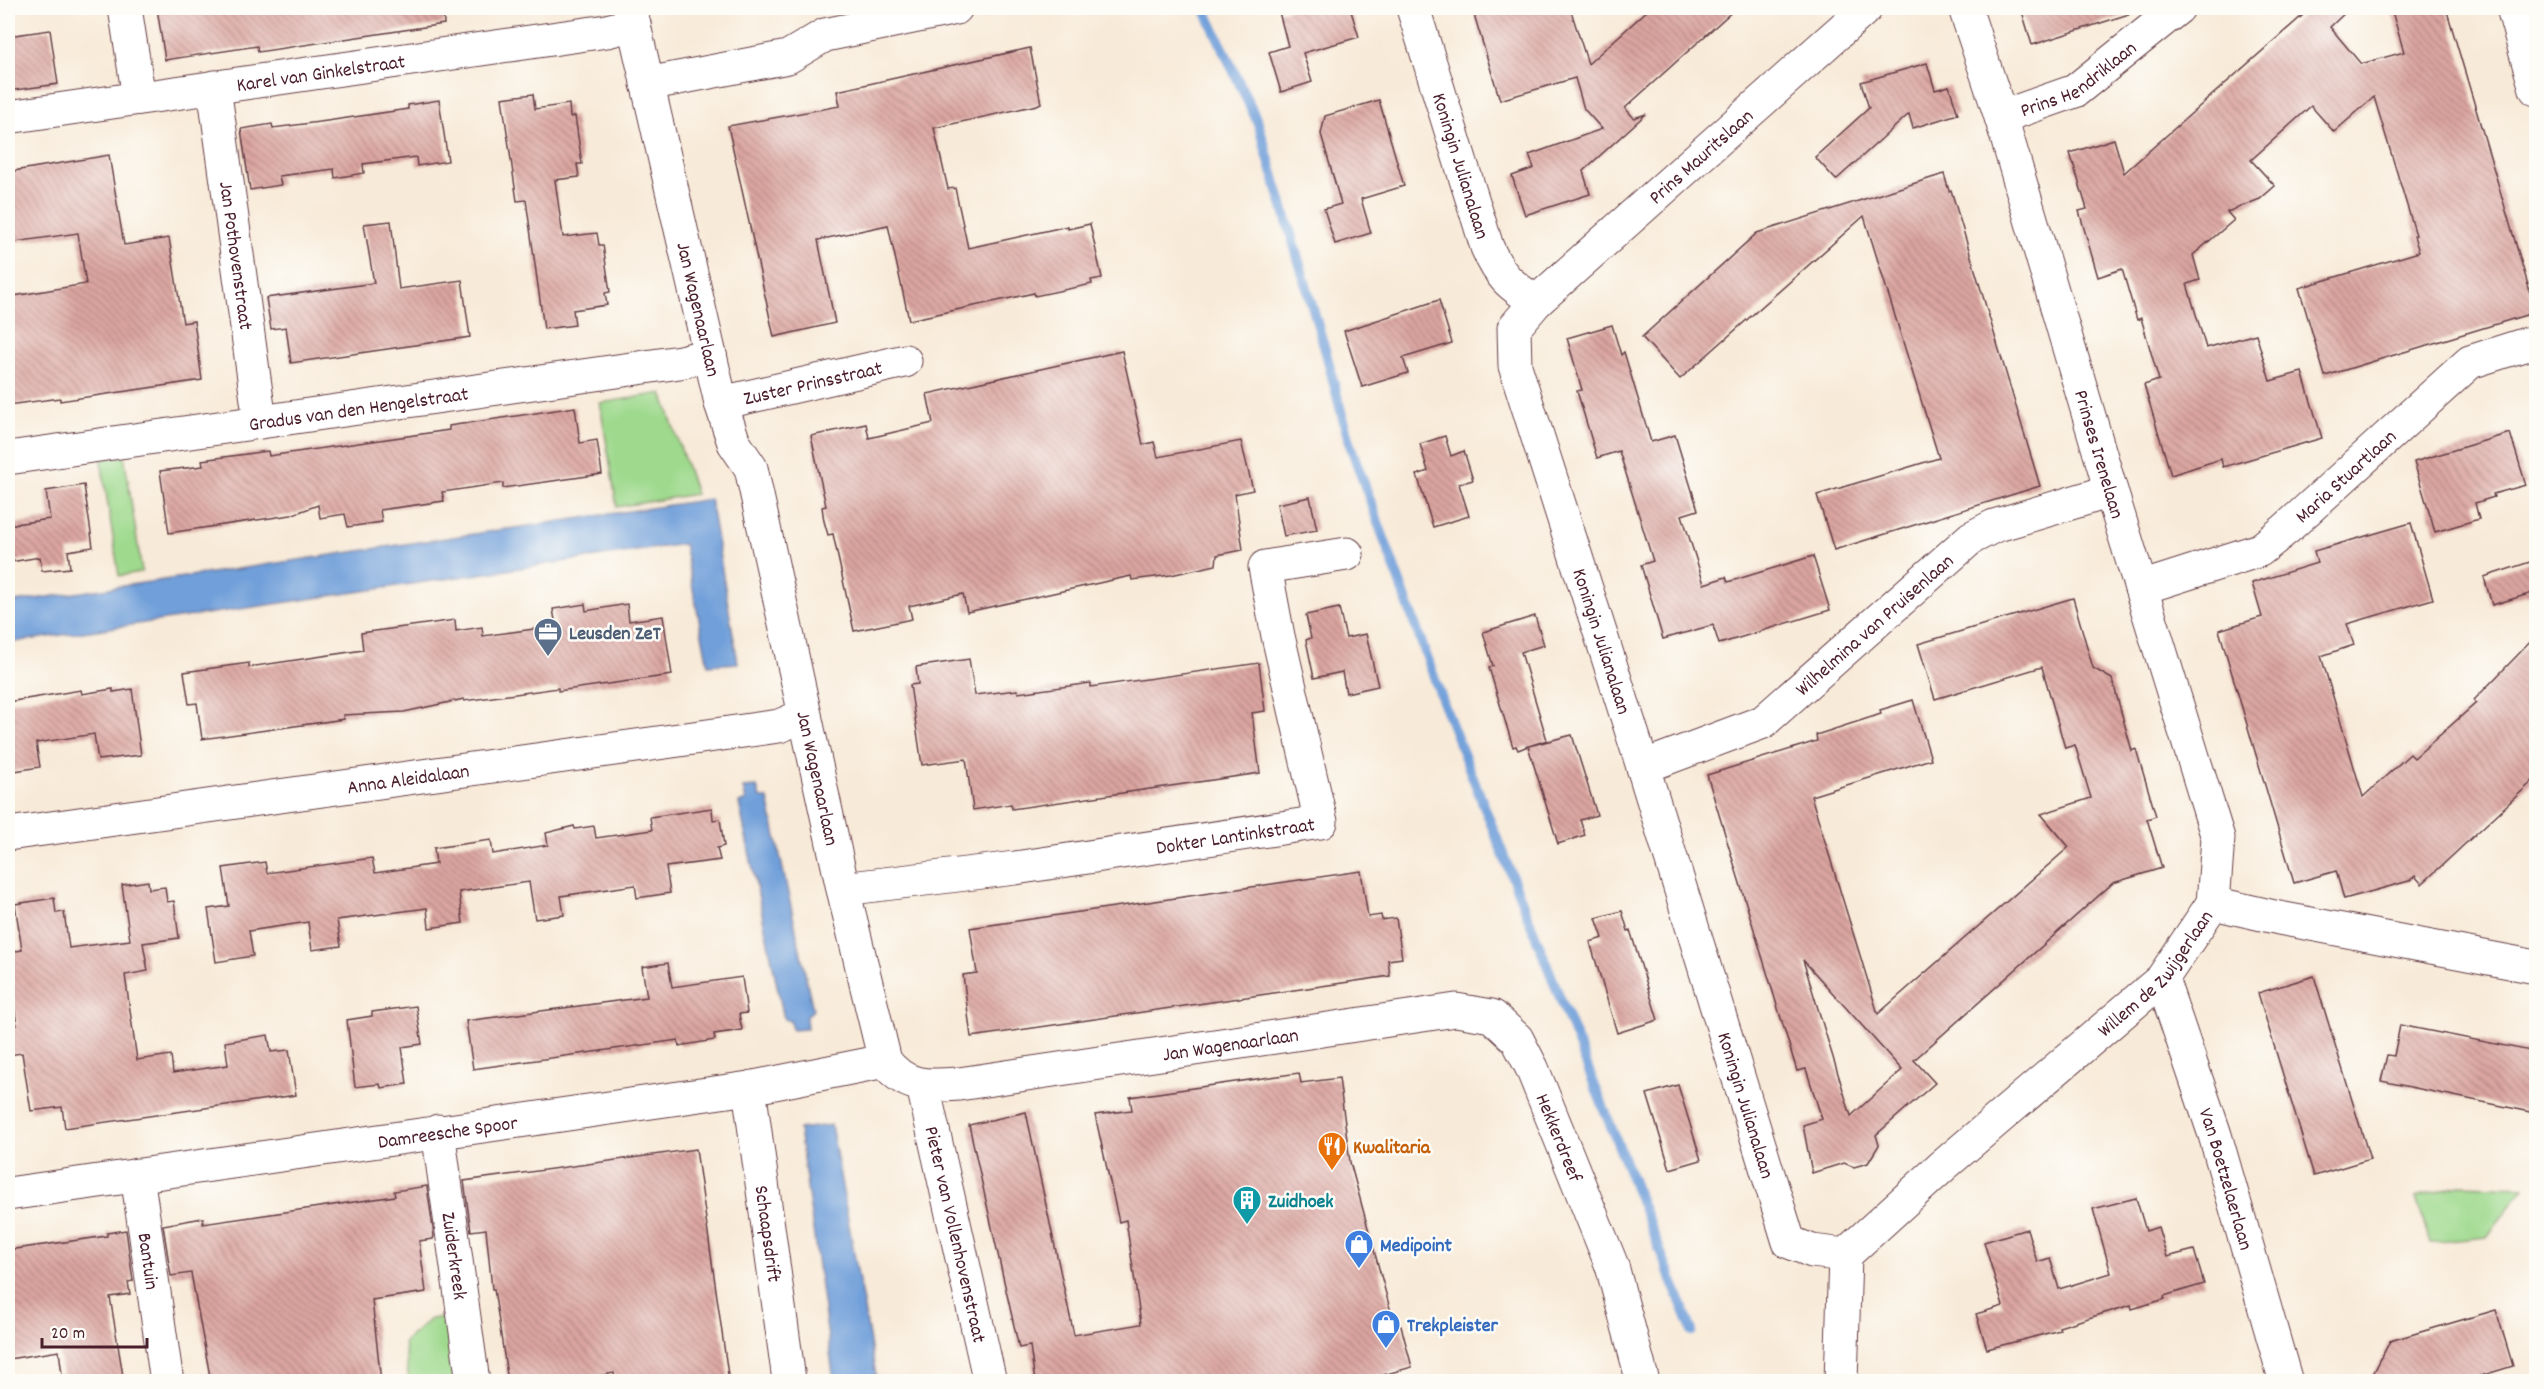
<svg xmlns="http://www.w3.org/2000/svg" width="2544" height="1389" font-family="Dekko,sans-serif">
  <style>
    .park { fill: #9ed98d; stroke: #747c5c; stroke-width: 1.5 }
    .water { fill: #6f9fd9; stroke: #5c5f82; stroke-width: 1.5 }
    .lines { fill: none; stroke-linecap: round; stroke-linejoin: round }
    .stream { stroke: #6f9fd9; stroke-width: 10 }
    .building { fill: url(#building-back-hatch); fill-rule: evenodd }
    .minor-casing { stroke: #643d45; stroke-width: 35 }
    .minor { stroke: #fff; stroke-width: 33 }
    .labels { text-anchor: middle; stroke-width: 5; stroke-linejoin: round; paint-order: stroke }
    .street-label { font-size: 20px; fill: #4a1f2b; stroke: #fdfcf7 }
    .service-label { font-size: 20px; font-weight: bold; fill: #4e5e75; stroke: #fdfcf7; text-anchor: start }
    .food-label { font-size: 20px; font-weight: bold; fill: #c56008; stroke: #fdfcf7; text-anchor: start }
    .culture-label { font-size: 20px; font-weight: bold; fill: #0d838f; stroke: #fdfcf7; text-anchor: start }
    .shop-label { font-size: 20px; font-weight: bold; fill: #366cbe; stroke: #fdfcf7; text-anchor: start }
  </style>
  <defs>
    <pattern id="building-back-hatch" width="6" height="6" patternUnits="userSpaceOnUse" patternTransform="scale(1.5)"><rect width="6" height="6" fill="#dba5a0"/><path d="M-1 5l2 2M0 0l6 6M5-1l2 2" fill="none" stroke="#b48683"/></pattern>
  </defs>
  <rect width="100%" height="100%" fill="#fdfcf7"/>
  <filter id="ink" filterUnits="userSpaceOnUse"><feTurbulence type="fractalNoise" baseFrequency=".0167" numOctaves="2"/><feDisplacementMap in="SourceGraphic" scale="12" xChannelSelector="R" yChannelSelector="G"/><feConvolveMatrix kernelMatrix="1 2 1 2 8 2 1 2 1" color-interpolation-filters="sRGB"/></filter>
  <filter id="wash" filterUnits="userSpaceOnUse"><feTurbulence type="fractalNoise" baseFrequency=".008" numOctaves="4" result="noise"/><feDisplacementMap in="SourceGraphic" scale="24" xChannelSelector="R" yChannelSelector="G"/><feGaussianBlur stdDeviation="1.35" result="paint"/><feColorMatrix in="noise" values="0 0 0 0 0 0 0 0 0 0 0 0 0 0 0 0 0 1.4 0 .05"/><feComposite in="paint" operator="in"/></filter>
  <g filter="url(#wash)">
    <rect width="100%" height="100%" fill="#f8ead8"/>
    <!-- park -->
    <g class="park">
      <polygon points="662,393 696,494 617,507 600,403"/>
      <polygon points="124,455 142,572 119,576 101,460"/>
      <polygon points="2459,1185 2524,1187 2487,1237 2430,1243 2416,1197"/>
      <polygon points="447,1317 456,1381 409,1381 404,1342 430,1319"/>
    </g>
    <!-- water -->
    <g class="water">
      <polygon points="710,499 738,663 708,665 684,544 8,643 8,603"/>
      <polygon points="757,787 760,797 768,799 813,1010 806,1017 807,1029 792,1030 790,1021 784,1019 739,803 746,800 743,788"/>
      <polygon points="831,1125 877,1381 834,1381 799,1129"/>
    </g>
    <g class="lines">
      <!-- stream -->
      <polyline class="stream" points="1204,8 1258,123 1326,353 1349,442 1446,710 1692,1331"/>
    </g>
    <g id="blocks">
      <!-- building -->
      <g class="building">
        <polygon points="157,8 443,8 444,24 258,52 257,46 165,60"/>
        <polygon points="1294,8 1350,8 1359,37 1303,53 1312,82 1281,92 1269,52 1288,46 1279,12"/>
        <polygon points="1472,8 1570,8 1588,64 1650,8 1736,8 1625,108 1634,118 1646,114 1583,171 1590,194 1525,215 1512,176 1534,168 1529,155 1602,129 1584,109 1575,78 1500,100"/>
        <polygon points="2021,8 2128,8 2129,14 2032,45"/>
        <polygon points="2311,8 2350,8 2330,27 2361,64 2404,52 2391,8 2446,8 2536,312 2325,376 2299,288 2419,252 2414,236 2416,235 2374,97 2334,132 2311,106 2251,160 2275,186 2260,199 2227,212 2234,220 2193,255 2200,280 2187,284 2206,348 2256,334 2270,381 2302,372 2322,438 2223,467 2221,459 2171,475 2144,385 2159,380 2141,318 2137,320 2122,269 2098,277 2079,211 2087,209 2070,153 2114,139 2124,173"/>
        <polygon points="50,30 58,84 8,91 8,36"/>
        <polygon points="1030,48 1041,103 1037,105 934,128 948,189 955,188 968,248 1068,226 1068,229 1090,224 1102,278 1091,280 1092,284 1035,296 1034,293 909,320 888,225 818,240 835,323 774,337 728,126 840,106 837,91"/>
        <polygon points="1927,63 1935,90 1949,86 1958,114 1913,128 1909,114 1836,180 1815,157 1869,108 1861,82"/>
        <polygon points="533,94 535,109 569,104 570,117 575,116 582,164 577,164 579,177 555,180 563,237 597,233 599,245 603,245 610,292 605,293 607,305 573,310 575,325 544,329 526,200 517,201 502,98"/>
        <polygon points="439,100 448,161 417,166 416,157 363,164 364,173 335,178 334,169 279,176 281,185 250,190 241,129 272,124 273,128 327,121 408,109 408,105"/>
        <polygon points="1379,100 1404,186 1361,199 1371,233 1335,244 1324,209 1341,204 1321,134 1325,116"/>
        <polygon points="109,155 124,245 169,238 183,323 194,321 202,380 60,401 60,398 8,405 8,297 86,284 78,233 8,243 8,172"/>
        <polygon points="1944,174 1949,191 1951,190 2040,486 1834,550 1817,495 1939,458 1864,216 1680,379 1642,337 1757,233"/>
        <polygon points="391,221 399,289 462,280 470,337 291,363 286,327 271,329 266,298 374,283 364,224"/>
        <polygon points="1439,300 1452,343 1403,358 1408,373 1362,387 1344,331"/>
        <polygon points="1612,325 1621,355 1624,352 1651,442 1675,435 1698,510 1682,515 1704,584 1726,577 1728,582 1813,556 1830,610 1719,644 1713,625 1663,639 1641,565 1653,561 1628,480 1619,451 1597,458 1577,391 1582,390 1567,338"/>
        <polygon points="1122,351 1143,445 1154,442 1158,457 1241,441 1253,490 1235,494 1243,550 1217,555 1216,565 1171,575 1132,580 1131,576 967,612 963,594 909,606 912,619 854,631 833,534 828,535 824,521 822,507 826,506 811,436 866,424 869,438 933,423 927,394"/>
        <polygon points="575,407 580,443 597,440 602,474 503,488 503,483 442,492 444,501 380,510 382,522 348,527 345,514 320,518 318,505 291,515 169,533 160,471 203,466 202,460 268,451 269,456 449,430 449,426"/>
        <polygon points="2510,433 2526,485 2493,494 2494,497 2475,503 2479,519 2435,532 2414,462"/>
        <polygon points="1445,436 1451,456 1464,451 1473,480 1459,484 1469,516 1433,527 1417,475 1428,471 1420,444"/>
        <polygon points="84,485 93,547 68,551 70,568 42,571 40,557 10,562 8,525 50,519 46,491"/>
        <polygon points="1310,497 1317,530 1284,536 1277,504"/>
        <polygon points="2411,523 2433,599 2347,624 2354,645 2321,656 2363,797 2410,754 2414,758 2476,703 2474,700 2536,636 2536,778 2422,884 2415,876 2409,881 2344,899 2336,871 2294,883 2219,630 2262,617 2252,583 2317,563 2314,551"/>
        <polygon points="2536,560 2536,592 2492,605 2484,577"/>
        <path d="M2073,598L2093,668L2112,679L2132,751L2136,749L2156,816L2147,819L2162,868L2113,883L1914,1060L1935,1083L1876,1135L1879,1145L1868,1163L1854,1167L1844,1163L1812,1173L1803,1125L1822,1119L1806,1069L1797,1071L1707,775L1817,741L1816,735L1881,714L1880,710L1913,700L1931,759L1811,796L1878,1014L2069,847L2041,814L2091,798L2075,745L2065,748L2042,667L1935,699L1918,644ZM1803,960L1902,1070L1851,1116Z"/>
        <polygon points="585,604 586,611 627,604 629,621 663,616 672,675 558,691 558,688 464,701 464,699 404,712 343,715 344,719 202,739 197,703 189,704 184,672 249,663 249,667 363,650 361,633 455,620 456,631 482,627 483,636 556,626 553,609"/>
        <polygon points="1339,608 1346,638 1366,634 1378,686 1346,693 1342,672 1314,678 1306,640 1311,638 1306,615"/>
        <polygon points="1535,616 1544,645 1521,652 1547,740 1529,746 1572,735 1597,815 1580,820 1585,835 1558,844 1528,746 1518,750 1516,746 1513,747 1489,668 1493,666 1483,632"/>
        <polygon points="969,659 975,695 1017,690 1018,693 1091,683 1091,687 1259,663 1265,711 1252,713 1260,773 1012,809 1011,804 973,810 966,759 922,765 910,685 918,684 916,667"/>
        <polygon points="113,689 113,692 132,689 141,755 98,760 94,734 36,743 40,767 8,772 8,702 81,690 82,694"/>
        <polygon points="712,808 713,820 720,819 724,846 717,848 720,860 666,867 670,893 637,898 635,885 561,896 564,915 535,919 529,882 459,892 463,923 429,928 427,908 337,920 341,946 312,950 308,922 249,931 253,956 216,962 208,909 229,906 223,868 265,862 267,873 372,858 375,873 436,864 434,848 491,840 493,854 548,845 546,833 574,826 575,829 594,826 596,838 652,830 650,817"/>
        <polygon points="1361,871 1368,917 1381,915 1382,920 1396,918 1402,958 1388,960 1390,976 971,1037 963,975 977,973 970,928"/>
        <polygon points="148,881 149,889 165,887 167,902 174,901 179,938 143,943 148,971 125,975 137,1060 171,1055 173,1073 228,1065 225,1042 268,1035 271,1052 289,1050 296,1095 65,1128 62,1107 31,1111 22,1053 8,1055 8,1026 17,1025 9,976 12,975 9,952 22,950 15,904 54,898 56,913 64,912 69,948 130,940 122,885"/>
        <polygon points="1622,911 1628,931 1630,930 1658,1020 1617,1033 1590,942 1603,938 1596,918"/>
        <polygon points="668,963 672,987 742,977 747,1013 739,1014 742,1030 714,1034 715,1040 679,1046 678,1040 473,1069 466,1021 647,997 642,967"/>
        <polygon points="2314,976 2370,1159 2314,1176 2258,993"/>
        <polygon points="416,1006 422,1044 402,1047 407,1084 381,1088 380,1084 355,1087 347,1020 372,1016 372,1012"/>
        <polygon points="2400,1025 2536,1052 2536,1113 2381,1081 2387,1055 2394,1056"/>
        <polygon points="1299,1073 1301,1083 1339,1078 1350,1162 1395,1327 1401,1326 1412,1367 1358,1382 1035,1382 1030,1346 1019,1348 969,1125 1026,1112 1074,1335 1141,1324 1126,1220 1119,1222 1095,1115 1132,1110 1130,1097"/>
        <polygon points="1678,1085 1701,1160 1670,1169 1647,1094"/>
        <polygon points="696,1149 729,1382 615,1382 614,1373 558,1382 508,1382 494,1289 492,1289 486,1229 471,1231 464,1181"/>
        <polygon points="427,1186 434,1236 433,1239 419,1241 426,1292 372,1300 381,1382 211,1382 191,1273 171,1276 163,1225 203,1218 203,1224 395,1196 394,1191"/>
        <polygon points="2136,1198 2146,1231 2158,1227 2167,1257 2194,1250 2204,1284 2164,1296 2165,1299 2132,1309 2131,1305 2059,1327 2060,1330 1987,1349 1976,1314 2003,1306 1984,1242 2027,1229 2037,1262 2050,1258 2059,1289 2111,1273 2093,1209"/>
        <polygon points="126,1230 133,1281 128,1282 130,1294 110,1297 124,1382 63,1382 59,1351 8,1359 8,1250 107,1236 107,1233"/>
        <polygon points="2496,1310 2513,1366 2461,1382 2369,1382 2390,1341"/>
      </g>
    </g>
  </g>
  <g filter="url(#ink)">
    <use href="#blocks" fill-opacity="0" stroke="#643d45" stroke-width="1.5"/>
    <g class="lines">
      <!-- minor casing -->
      <g class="minor-casing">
        <g id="minor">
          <polyline points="125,8 139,98"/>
          <path id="s1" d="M630,8L721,403L734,443L751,468L843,889L885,1061C906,1089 928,1086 959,1084L1456,1010L1492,1016L1517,1039L1532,1068L1612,1266L1643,1382"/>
          <path id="s2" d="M1413,8L1487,247C1500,277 1509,284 1536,302L1514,328L1515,366L1643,767L1789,1242L1812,1251L1845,1255"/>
          <path id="s3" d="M1965,8L2001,117L2111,491L2218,838L2213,903"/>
          <polyline points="2513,8 2536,89"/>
          <polyline points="647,84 788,57 825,35 956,8"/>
          <path id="s4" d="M214,87L260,422"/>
          <path id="s5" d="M8,117L607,31L634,24"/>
          <path id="s6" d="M2001,117L2075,91L2178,8"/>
          <path id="s7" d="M1536,302L1866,8"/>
          <path id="s8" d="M721,403L905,361"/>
          <path id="s9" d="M8,458L680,362L710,355"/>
          <path id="s10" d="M2141,588L2260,550L2286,529L2470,362L2536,341"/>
          <path id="s11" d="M1643,767L1763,722L1971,538L1994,526L2111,491"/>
          <path id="s12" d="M8,834L779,726L805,715"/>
          <path id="s13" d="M843,889L1015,868L1321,822L1278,636L1265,567L1347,554"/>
          <path id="s14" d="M2162,979L2215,1135L2286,1382"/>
          <path id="s15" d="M923,1086L990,1382"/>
          <path id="s16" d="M749,1088L789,1380"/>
          <path id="s17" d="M438,1131L473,1382"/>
          <path id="s18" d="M137,1175L167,1382"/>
          <path id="s19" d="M8,1194L749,1088L885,1061"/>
          <path id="s20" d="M1845,1255L1944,1165L2162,979L2213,903L2279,918L2536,967"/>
          <polyline points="1841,1382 1845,1255"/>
        </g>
      </g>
      <!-- minor -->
      <use href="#minor" class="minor"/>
    </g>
  </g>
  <!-- icons -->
  <defs>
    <g id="office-pin" transform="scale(1.5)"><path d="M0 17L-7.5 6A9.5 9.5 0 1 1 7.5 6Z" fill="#5c6f8a" stroke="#fdfcf7"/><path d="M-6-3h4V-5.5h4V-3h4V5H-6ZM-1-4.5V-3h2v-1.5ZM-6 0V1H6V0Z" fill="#fff"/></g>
    <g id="restaurant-pin" transform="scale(1.5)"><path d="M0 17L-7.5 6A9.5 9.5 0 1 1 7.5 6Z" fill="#e8710a" stroke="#fdfcf7"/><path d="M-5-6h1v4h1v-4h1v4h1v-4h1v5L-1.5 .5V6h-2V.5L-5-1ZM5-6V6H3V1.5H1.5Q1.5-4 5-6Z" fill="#fff"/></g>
    <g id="building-pin" transform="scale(1.5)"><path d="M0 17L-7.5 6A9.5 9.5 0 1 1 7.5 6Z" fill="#0f9aa8" stroke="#fdfcf7"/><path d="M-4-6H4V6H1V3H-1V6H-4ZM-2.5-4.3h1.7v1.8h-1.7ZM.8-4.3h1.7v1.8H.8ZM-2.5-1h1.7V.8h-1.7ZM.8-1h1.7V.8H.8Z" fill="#fff"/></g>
    <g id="shop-pin" transform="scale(1.5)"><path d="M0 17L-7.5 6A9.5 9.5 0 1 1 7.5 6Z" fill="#3f7fe0" stroke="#fdfcf7"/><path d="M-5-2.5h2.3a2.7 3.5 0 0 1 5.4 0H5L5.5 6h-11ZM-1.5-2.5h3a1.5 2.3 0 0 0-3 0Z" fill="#fff"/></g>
  </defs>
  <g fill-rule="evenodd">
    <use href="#office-pin" x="548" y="632"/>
    <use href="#restaurant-pin" x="1332" y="1146"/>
    <use href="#building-pin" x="1247" y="1200"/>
    <use href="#shop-pin" x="1359" y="1244"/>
    <use href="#shop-pin" x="1386" y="1324"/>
  </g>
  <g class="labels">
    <!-- street labels -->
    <g class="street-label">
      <text dy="7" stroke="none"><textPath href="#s5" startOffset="316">Karel van Ginkelstraat</textPath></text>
      <text dy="7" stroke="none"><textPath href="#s6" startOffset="87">Prins Hendriklaan</textPath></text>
      <text dy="7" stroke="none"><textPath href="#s7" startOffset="220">Prins Mauritslaan</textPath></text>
      <text dy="7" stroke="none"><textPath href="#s2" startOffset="165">Koningin Julianalaan</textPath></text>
      <text dy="7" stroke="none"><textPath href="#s4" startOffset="170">Jan Pothovenstraat</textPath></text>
      <text dy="7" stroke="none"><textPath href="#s1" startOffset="309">Jan Wagenaarlaan</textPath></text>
      <text dy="7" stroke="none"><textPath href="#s8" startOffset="94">Zuster Prinsstraat</textPath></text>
      <text dy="7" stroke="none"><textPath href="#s9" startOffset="354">Gradus van den Hengelstraat</textPath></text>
      <text dy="7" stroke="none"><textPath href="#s3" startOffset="466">Prinses Irenelaan</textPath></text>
      <text dy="7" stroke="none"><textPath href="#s10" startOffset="238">Maria Stuartlaan</textPath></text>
      <text dy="7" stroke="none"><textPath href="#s11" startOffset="276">Wilhelmina van Pruisenlaan</textPath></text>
      <text dy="7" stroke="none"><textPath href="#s2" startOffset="686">Koningin Julianalaan</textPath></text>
      <text dy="7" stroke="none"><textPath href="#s12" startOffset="404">Anna Aleidalaan</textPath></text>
      <text dy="7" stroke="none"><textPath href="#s1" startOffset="795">Jan Wagenaarlaan</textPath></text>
      <text dy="7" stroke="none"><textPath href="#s13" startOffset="396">Dokter Lantinkstraat</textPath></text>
      <text dy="7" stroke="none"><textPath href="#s20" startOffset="420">Willem de Zwijgerlaan</textPath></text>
      <text dy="7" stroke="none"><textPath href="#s1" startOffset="1442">Jan Wagenaarlaan</textPath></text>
      <text dy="7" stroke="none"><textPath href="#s2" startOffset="1172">Koningin Julianalaan</textPath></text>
      <text dy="7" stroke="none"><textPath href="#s19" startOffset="444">Damreesche Spoor</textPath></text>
      <text dy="7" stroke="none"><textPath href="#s1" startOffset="1848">Hekkerdreef</textPath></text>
      <text dy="7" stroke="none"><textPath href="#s14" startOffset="210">Van Boetzelaerlaan</textPath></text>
      <text dy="7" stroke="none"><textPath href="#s16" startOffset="147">Schaapsdrift</textPath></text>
      <text dy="7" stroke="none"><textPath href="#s15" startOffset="152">Pieter van Vollenhovenstraat</textPath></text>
      <text dy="7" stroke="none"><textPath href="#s17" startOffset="126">Zuiderkreek</textPath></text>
      <text dy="7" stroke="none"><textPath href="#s18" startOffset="87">Bantuin</textPath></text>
    </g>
    <!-- service labels -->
    <g class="service-label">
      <text x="569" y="639">Leusden ZeT</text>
    </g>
    <!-- food labels -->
    <g class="food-label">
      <text x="1353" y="1153">Kwalitaria</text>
    </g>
    <!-- culture labels -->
    <g class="culture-label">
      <text x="1268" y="1207">Zuidhoek</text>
    </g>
    <!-- shop labels -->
    <g class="shop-label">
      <text x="1380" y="1251">Medipoint</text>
      <text x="1407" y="1331">Trekpleister</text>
    </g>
  </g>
  <!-- margin -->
  <rect width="2544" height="1389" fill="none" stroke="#fdfcf7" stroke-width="30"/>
  <!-- scale -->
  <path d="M42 1338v9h105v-9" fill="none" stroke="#4a1f2b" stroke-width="3"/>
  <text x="51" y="1338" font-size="18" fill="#4a1f2b" stroke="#fdfcf7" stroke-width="4.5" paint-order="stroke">20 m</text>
</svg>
